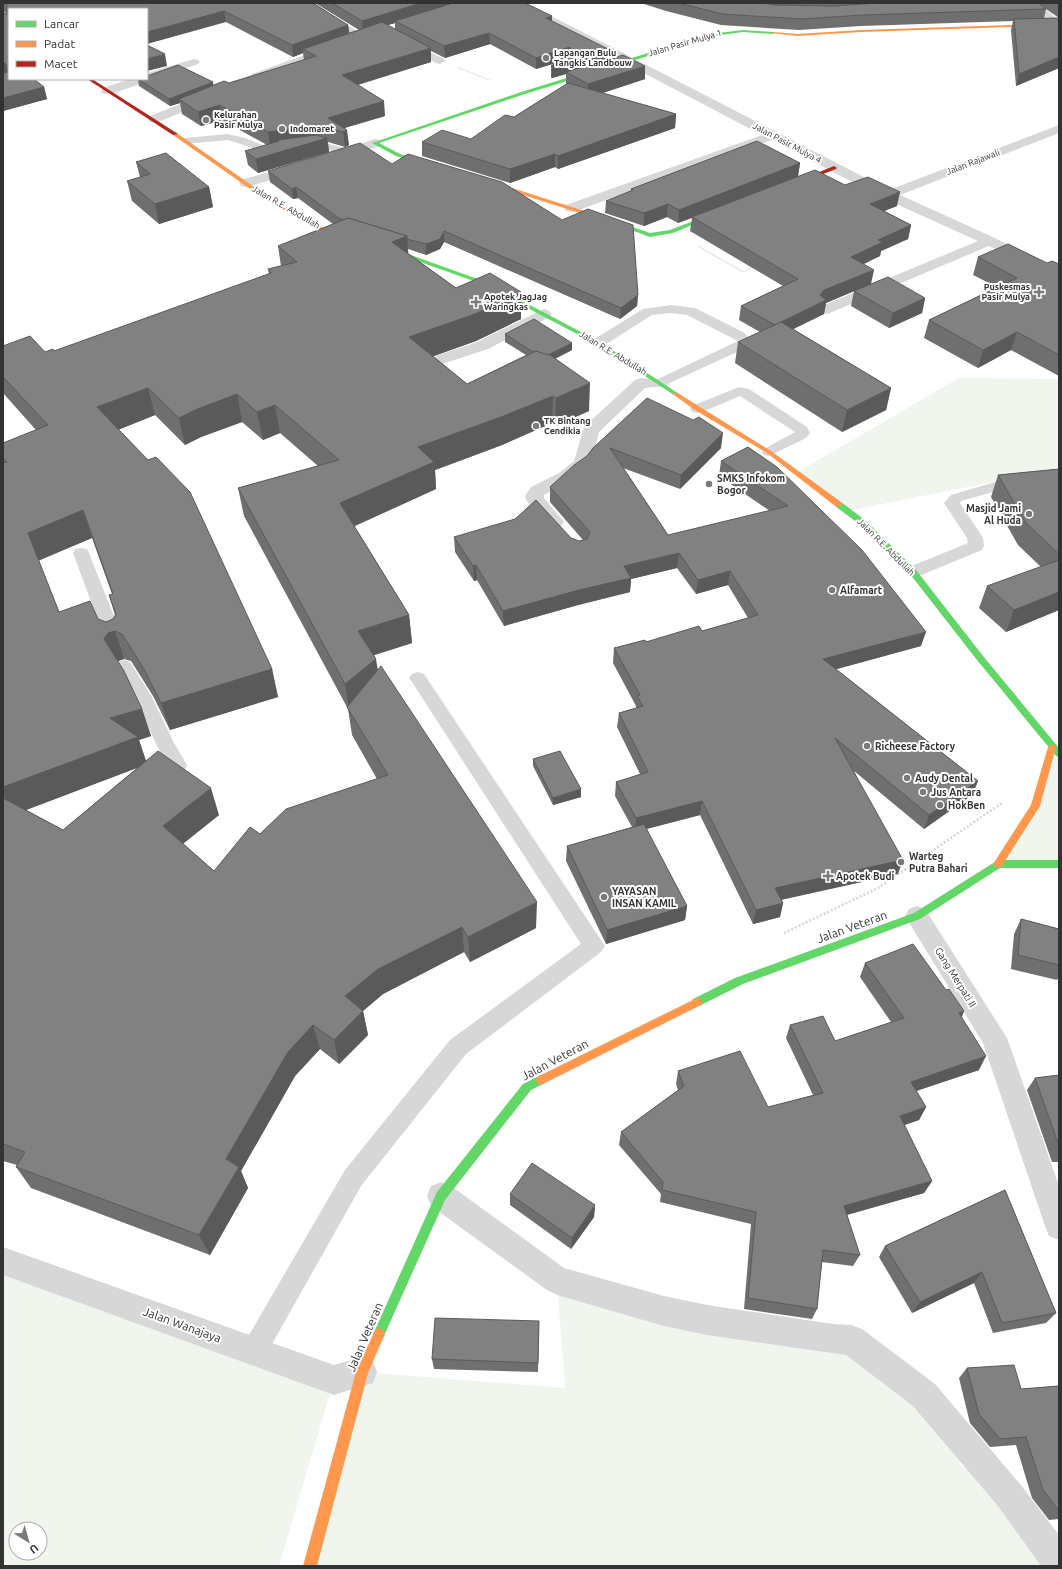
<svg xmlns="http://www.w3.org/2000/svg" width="1062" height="1569" font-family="Ubuntu,sans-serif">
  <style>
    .green { fill: #f0f5ed; fill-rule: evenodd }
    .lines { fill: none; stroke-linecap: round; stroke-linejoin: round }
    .path-far1 { stroke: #d6d6d6; stroke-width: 1.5; stroke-dasharray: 1 1; stroke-linecap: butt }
    .path { stroke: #d6d6d6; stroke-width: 2.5; stroke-dasharray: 2 2; stroke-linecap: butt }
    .lane { fill: #d7d7d7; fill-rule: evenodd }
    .street { fill: #d7d7d7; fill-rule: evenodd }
    .fast { fill: #63d668; fill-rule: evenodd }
    .slow { fill: #ff974d; fill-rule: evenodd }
    .jam { fill: #b3261e; fill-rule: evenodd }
    .wall { fill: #6f6f6f; fill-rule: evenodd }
    .shaded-wall { fill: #5a5a5a }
    .building { fill: #818181; stroke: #5a5a5a; fill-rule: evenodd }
    .poi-dot { fill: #7a7a7a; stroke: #fff; stroke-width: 1.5 }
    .labels { text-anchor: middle; stroke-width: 4; stroke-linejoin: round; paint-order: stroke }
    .far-street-label { font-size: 9px; fill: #333; stroke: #fff }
    .far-poi-label { font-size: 9px; font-weight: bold; fill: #333; stroke: #fff; text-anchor: start }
    .poi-label { font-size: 10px; font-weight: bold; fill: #333; stroke: #fff; text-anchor: start }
    .street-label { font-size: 10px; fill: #333; stroke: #fff }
    .near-street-label { font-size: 12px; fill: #333; stroke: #fff }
  </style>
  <rect width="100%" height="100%" fill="#fff"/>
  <!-- green -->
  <g class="green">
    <polygon points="959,378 1059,379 1059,469 847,511 796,473"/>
    <polygon points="1059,752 1059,864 998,864"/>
    <path d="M3,1269L334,1380L279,1566H3ZM16,1529H40V1553H16Z"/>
    <polygon points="557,1280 851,1340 932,1391 961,1466 996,1485 1059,1548 1059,1566 310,1566 362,1372 565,1388"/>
  </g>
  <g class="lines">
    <!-- path-far1 -->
    <g class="path-far1">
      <polyline points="459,68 490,80"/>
      <polyline points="698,246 743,272 754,267"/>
    </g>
    <!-- path -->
    <polyline class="path" points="784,933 878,888 1002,803"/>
    <!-- lane -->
    <g class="lane">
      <polygon points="408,41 444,59 445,61 440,64 436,63 405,46 403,44 405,42"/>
      <polygon points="227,134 245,138 270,148 318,141 351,150 353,152 347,155 318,147 269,154 238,143 227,140 186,144 181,141 186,138"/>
      <polygon points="671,305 695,308 743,332 754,342 752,345 661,387 656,386 654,383 656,380 738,341 687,315 671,313 652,315 603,346 593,346 591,343 593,340 643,309"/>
      <polygon points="739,387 749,389 807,427 810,433 806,438 769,456 764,455 762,452 764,449 795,432 740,396 702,412 697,413 692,412 690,409 692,406"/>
      <polygon points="1002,480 1007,482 1010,485 1007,488 961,501 960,503 983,538 984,546 982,550 919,576 913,577 907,576 905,572 907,568 968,543 967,538 944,503 951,495"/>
      <polygon points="81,548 87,549 89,553 124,642 121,646 115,648 109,646 106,642 73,553 75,549"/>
      <polygon points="124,660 130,662 152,697 174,743 187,765 185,770 178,772 171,770 157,746 135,698 115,666 118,662"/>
      <polygon points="418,672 424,674 605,946 601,952 466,1054 361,1186 263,1360 254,1364 245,1360 241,1351 245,1342 345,1170 450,1040 581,944 412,682 409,678 412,674"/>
    </g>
    <!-- street -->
    <g class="street">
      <polygon points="299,3 312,3 368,38 366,40 358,40"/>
      <polygon points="513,3 526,3 889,190 1059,125 1059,133 900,195 995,238 1059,271 1059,281 989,246 832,312 827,314 822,312 819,309 822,306 978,241 883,198 772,140 576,211 571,212 566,211 564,208 566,205 762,135 514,5"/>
      <polygon points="1025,3 1037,3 1059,20 1059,28 1055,27"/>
      <polygon points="332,45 336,46 338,48 336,50 260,80 252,80 250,77 252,74"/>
      <polygon points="194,59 198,60 200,62 198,64 111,94 103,94 101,91 103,88 130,79 147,79 147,73"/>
      <polygon points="208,93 212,94 214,97 212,100 158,122 150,122 148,119 150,116"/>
      <polygon points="375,139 380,140 381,143 380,146 336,160 331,159 330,156 331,153"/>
      <polygon points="298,164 303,165 305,168 303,171 246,187 241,186 239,183 241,180"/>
      <polygon points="544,309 549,311 552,314 549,317 488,349 442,364 436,362 434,359 436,356 477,342"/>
      <path d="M641,378L667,380L669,383L667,386L645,388L599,432L591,463C580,479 560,486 544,495V498L564,522L561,526L555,528L549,526L526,500L525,496L531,487L559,473L574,461L583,430L585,426L635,380Z"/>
      <polygon points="917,906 925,909 1007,1038 1059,1186 1059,1240 1049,1236 1045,1226 983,1043 905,916 909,909"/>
      <polygon points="441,1182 451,1186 564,1268 664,1296 707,1305 833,1324 851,1325 862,1329 935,1384 1020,1484 1059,1535 1059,1566 1041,1566 998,1506 913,1406 846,1355 707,1335 664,1326 557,1295 547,1290 431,1206 427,1196 431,1186"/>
      <polygon points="3,1247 334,1365 362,1357 373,1361 377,1372 373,1383 334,1395 3,1275"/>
    </g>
    <!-- fast -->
    <g class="fast">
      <polygon points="743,30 773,32 775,33 773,34 743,32 713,36 525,94 379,143 400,154 433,165 433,167 396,156 372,143 521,92 710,34"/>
      <polygon points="716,212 721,213 673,233 650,237 601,219 606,218 650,233 670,230"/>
      <polygon points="383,245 486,282 600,342 679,394 678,395 674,395 596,344 482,284 381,248 380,247"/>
      <polygon points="835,502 841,502 865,520 916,570 983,656 1059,748 1059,757 1056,756 977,660 910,574 859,524 835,506"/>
      <polygon points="998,860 1059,860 1059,868 1000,868 920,919 743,984 701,1005 697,1006 693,1005 692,1002 693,999 735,978 914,913"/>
      <polygon points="541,1075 545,1077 546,1080 545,1083 531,1090 445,1200 383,1338 379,1340 375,1338 373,1334 375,1330 437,1192 523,1084"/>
    </g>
    <!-- slow -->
    <g class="slow">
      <polygon points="1042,24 1044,26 861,32 797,36 771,33 773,32 797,34 861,30"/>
      <polygon points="175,132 267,196 320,227 353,237 350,239 316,229 263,198 173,135 173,133"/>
      <polygon points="487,180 606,218 607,219 602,220 485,183 484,182"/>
      <polygon points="676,392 771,451 841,502 841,506 835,506 767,453 695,410 674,395 674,393"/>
      <polygon points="1052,744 1056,747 1040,806 1001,867 995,867 993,864 995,861 1031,805 1048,747"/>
      <polygon points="697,998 701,999 702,1002 701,1005 541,1085 537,1083 536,1080 537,1077"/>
      <polygon points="379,1328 383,1330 385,1334 368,1373 317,1566 303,1566 356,1372 375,1330"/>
    </g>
    <!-- jam -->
    <g class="jam">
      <polygon points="87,79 92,79 178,134 173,135"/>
      <polygon points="834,166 837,168 836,169 795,185 790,184"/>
    </g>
  </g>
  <!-- wall -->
  <g class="wall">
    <path d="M3,3H313L348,25L349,33L359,30L315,3H525L609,59L645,79L602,93L676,114L675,128L558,169L555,167L510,183L422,156V142L471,139L514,117L566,85V74L552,78H551V66L555,63L536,69L490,44L445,58L431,51V62L358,85L385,116L344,128L349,145L345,147L328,142L329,152L258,173L248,165L245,151L267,145L222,120L201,126L182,114L180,103L170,106L139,86L138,79L213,85L229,83L304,60L303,53L293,57L226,22L9,9V79L44,87L47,99L3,111L7,13L3,12ZM395,23V29L387,25L392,24Z"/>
    <path d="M641,3H1059V68L1016,86L1011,30L1013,21L861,26L799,30L721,25L666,11ZM1046,9L1059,18H1044Z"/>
    <polygon points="136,162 209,187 213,207 159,224 132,201 127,181 140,177"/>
    <polygon points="800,163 798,176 845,185 897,206 883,211 911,225 908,239 881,251 880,256 864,264 871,284 925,298 922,313 889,328 851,306 854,291 826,303 824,314 793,329 891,388 886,410 842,432 735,363 738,342 760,332 739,320 741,306 783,286 690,231 692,218 678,223 667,217 644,226 605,213 606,201 631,191 631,189"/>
    <path d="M392,164L638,295L637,306L620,319L444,242L440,249L426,255L408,249V254L456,288L521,319L476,341L433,356L467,384L526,355L505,342V334L572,343V350L555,359L589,411L555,426L552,423L502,445L435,470L436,489L354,526L409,615L412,643L374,655L378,670L536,928L470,962L464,952L383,994L363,1011L368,1035L339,1064L320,1049L295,1076L241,1171L248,1188L210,1255L31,1188L16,1167L17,1165L3,1161V443L36,430L3,393V346L45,352L54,351L269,274L268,269L281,266L278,246L333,224L298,198L293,199L270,182L268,171ZM155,415L185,445L201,437L242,422L263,440L280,433L318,466L238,488L244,516L348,709L352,735L377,779L260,834L214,871L183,844L219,815L146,761L139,740L151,736L142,709L118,661L124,659L131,661L153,696L170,730L278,697L272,669L118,430ZM92,538L112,594L109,595L115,615L113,619L106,622L98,619L59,612L38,560ZM137,768L63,830L26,810Z"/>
    <polygon points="978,257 1059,264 1059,376 1011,350 978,368 924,338 929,320 997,287 973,275"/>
    <polygon points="748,447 921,646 836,669 978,781 972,795 924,829 854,771 898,874 781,899 783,903 780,917 753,924 700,815 646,829 687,906 685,920 606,944 566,861 567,846 632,827 615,796 616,782 640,774 617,727 619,713 636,708 636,706 613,663 614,648 702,631 748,618 728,585 696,594 677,568 631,579 630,592 578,605 504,626 477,580 474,581 455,552 454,537 571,538 579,541 583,540 550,502 550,487 587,456 593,448 721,448 680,489 623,468 668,535 770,511 719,476 721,461"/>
    <polygon points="1059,469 1059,610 1006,632 979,608 987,586 1041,567 1018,545 991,497 998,475"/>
    <polygon points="533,759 581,789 581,797 553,805 533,766"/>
    <polygon points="1021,919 1059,929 1059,976 1057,980 1011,969 1014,934"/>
    <polygon points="865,963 946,990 964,1011 962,1017 979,1070 916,1091 926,1107 919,1120 904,1125 932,1181 924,1193 847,1215 860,1255 853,1266 822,1262 817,1309 812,1319 744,1309 751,1224 660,1202 661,1194 619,1145 621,1132 678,1090 676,1084 678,1071 768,1107 813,1095 786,1038 790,1025 835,1041 891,1022 860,977"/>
    <polygon points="1059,1075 1059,1162 1052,1162 1027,1090 1035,1078"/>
    <polygon points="1005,1190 1056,1313 1046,1323 993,1333 974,1283 912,1313 879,1257 885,1246"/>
    <polygon points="510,1194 595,1205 594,1217 571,1249 510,1205"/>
    <polygon points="539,1321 538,1372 434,1369 432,1359"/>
    <polygon points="967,1368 1021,1389 1059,1386 1059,1519 1049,1520 1032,1498 1016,1445 990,1447 970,1423 959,1378"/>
  </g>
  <!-- shaded-wall -->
  <g class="shaded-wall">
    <polygon points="421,3 459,3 395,21 395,23 363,32 362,21"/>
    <polygon points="224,11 226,22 147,44 147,32"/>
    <polygon points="552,16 552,28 546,18"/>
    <polygon points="348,25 350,37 303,49 303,53 293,57 292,45"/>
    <polygon points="489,33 490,44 445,58 444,46"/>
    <polygon points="570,47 570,59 536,69 536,58"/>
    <polygon points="431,48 431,62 343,89 342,75"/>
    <polygon points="610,50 609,61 566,72 566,74 552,78 552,66"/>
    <polygon points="165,54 167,66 147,71 147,59"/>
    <polygon points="1059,57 1059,68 1016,86 1019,74"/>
    <polygon points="3,63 5,63 9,75 3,76"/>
    <polygon points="645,66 645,79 588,98 588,84"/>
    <polygon points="213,82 214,89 179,99 180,103 170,106 169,99"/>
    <polygon points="44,87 47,99 3,111 3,98"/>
    <polygon points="384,101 385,116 338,130 328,118"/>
    <polygon points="220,105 222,120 201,126 198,112"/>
    <polygon points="676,114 675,128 558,169 558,156"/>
    <polygon points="316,125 318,140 279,141 278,140 279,145 270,146 268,132"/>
    <polygon points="347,130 349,145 345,147 343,132"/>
    <polygon points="327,138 329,152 258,173 256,159"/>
    <polygon points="555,154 555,167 510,183 510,169"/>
    <polygon points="800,163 798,176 678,223 679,210"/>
    <polygon points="209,187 213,207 159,224 155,204"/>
    <polygon points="296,187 298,198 293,199 292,189"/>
    <polygon points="900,192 897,206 867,218 870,204"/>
    <polygon points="668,204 667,217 644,226 644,213"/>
    <polygon points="911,225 908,239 881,251 880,256 848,271 851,257 878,240"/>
    <polygon points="444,231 444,242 440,249 426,255 426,244"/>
    <polygon points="407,236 409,262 392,242"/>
    <polygon points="874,270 871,284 826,303 824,314 773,339 775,325 820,295 824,290"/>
    <polygon points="521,292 521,319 476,341 412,364 409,337"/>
    <polygon points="638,295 637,306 620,319 621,308"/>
    <polygon points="925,298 922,313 889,328 893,313"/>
    <polygon points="1017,332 1011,350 978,368 983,350"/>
    <polygon points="572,343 572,350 542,365 542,358"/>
    <polygon points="590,383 589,411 555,426 556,398"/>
    <polygon points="148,388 155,415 105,435 97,407"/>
    <polygon points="891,388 886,410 842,432 847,410"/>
    <polygon points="237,394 242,422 201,437 185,445 179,418 195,410"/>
    <polygon points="553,396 552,423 502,445 435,470 436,489 344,531 340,503 418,447"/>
    <polygon points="275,405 280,433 263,440 257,412"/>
    <polygon points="723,433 721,448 680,489 681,475"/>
    <polygon points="83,510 92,538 38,561 28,533"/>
    <polygon points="679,553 677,568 631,579 630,592 578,605 504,626 503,611 624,566"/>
    <polygon points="476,565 477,580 474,581 473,566"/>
    <polygon points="730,571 728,585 696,594 698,580"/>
    <polygon points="1059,592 1059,610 1006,632 1014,610"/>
    <polygon points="409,615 412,643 362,659 358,631"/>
    <polygon points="115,631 124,659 118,661 104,639 108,633"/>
    <polygon points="926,632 921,646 819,674 823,659"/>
    <polygon points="376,659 380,687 349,709 345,684"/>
    <polygon points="272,669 278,697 170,730 161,703"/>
    <polygon points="142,709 151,736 139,740 147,764 5,818 3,815 3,787 110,718"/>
    <polygon points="978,781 972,795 924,829 929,815"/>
    <polygon points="211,788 219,815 172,852 163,826"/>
    <polygon points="581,789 581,797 553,805 553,798"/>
    <polygon points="702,801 700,815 635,832 636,818"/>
    <polygon points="903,860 898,874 772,902 775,888"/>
    <polygon points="537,902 536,928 470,962 468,937"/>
    <polygon points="783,903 780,917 753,924 756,910"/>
    <polygon points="687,906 685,920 606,944 607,930"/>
    <polygon points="462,927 464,952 383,994 351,1021 345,996 378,969"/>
    <polygon points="363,1011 368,1035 339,1064 334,1040"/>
    <polygon points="964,1011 957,1025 959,1013"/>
    <polygon points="313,1025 320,1049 295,1076 241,1171 248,1188 210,1255 199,1235 226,1159 288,1052"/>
    <polygon points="986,1056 979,1070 904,1095 911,1082"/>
    <polygon points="926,1107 919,1120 893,1129 900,1116"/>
    <polygon points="932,1181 924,1193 839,1217 844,1206"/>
    <polygon points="595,1205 594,1217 571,1249 572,1238"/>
    <polygon points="982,1272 974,1283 912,1313 920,1302"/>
  </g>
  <!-- building -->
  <g class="building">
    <polygon points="7,3 313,3 348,25 292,45 224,11 147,32 147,9 9,9 9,57 7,57 9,59 9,66 7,66 5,63 3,63 3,13 7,14"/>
    <polygon points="332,3 421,3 362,21"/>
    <polygon points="453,3 525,3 552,16 546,18 610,50 552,66 551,66 573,53 570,47 536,58 489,33 444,46 395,21"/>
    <polygon points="679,3 762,3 775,5 834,6 877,3 1039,3 1046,9 863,15 801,19 722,14"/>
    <polygon points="1059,18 1059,57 1019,74 1014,19"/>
    <polygon points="382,22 431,48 342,75 384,101 328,118 347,130 343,132 316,125 268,132 220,105 198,112 179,99 224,81 229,83 316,56 303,49"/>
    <polygon points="147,45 165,54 147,59"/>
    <polygon points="623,55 645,66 588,84 566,72"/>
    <polygon points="178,65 213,82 169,99 138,79 147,79 147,76"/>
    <polygon points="9,72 9,79 34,79 44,87 3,98 3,73"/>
    <polygon points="568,83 676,114 558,156 555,154 510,169 422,142 442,130 471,139 505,115 514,117"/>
    <polygon points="316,135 327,138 256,159 245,151 279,141 278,140"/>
    <polygon points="757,141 800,163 679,210 668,204 644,213 606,201 633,190 631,189"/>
    <polygon points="360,143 392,164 408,154 502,182 562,220 588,209 633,225 638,295 621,308 444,231 440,239 426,244 407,239 407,236 348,218 344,220 337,217 296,187 292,189 268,171"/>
    <polygon points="166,153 209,187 155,204 127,181 150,174 136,162"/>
    <polygon points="815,170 845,185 868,177 900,192 870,204 911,225 878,240 883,242 851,257 874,270 824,290 820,295 826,300 775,325 741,306 798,279 692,217"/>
    <path d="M348,218L407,236L392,242L456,288L490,273L521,292L475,314L409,337L467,384L536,351L550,355L590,383L556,398L553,396L501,417L418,447L434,462L340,503L409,615L358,631L376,659L345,684L238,488L339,460L275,405L257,412L237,394L195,410L179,418L148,388L97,407L148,460L156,457L190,492L272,669L161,703L144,669L122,634L115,631L108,633L104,639L124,671L142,709L110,718L138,737L3,787V463L7,462L3,458V443L48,425L3,377V346L30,336L45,352L53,349L54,351L271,273L268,269L297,262L278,246ZM83,510L113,594L109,595L116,614L113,619L106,622L98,619L90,601L59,612L28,533Z"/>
    <polygon points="1008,244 1047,263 1052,261 1059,264 1059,355 1017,332 983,350 929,320 1017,278 978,257"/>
    <polygon points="888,277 925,298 893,313 854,291"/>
    <polygon points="534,319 572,343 548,355 536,351 533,352 505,334"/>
    <polygon points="781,322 891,388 847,410 738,342"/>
    <polygon points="647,398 693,420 699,417 723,433 681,475 610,448 668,535 788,506 721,461 748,447 777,467 862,550 926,632 823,659 978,781 929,815 835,738 903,860 775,888 783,903 756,910 702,801 636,818 616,782 648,772 619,713 643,706 637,696 640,695 614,648 645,640 646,642 699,626 702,631 758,615 730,571 698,580 679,553 624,566 631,578 579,590 503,611 476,565 473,566 454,537 515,519 536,500 571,538 579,541 587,539 590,532 550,487 574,465 587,456 593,448"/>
    <polygon points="1059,469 1059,554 1026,523 998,475"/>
    <polygon points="1059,560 1059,592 1014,610 987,586"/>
    <polygon points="381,666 537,902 468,937 462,927 378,969 345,996 363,1011 334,1040 313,1025 288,1052 226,1159 239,1167 199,1235 16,1167 25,1152 3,1144 3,798 63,830 158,751 211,788 163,826 214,871 250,827 260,834 286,809 388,775 347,707"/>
    <polygon points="560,751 581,789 553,798 533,759"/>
    <polygon points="644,824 687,906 607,930 567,846"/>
    <polygon points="1021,919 1059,929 1059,965 1018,955"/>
    <polygon points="913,944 946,990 949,989 964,1011 959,1013 986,1056 911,1082 926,1107 900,1116 932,1181 844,1206 860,1255 823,1250 817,1309 748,1298 756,1212 662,1190 663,1182 621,1132 684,1086 678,1071 740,1051 768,1107 823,1093 790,1025 823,1016 835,1041 904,1018 865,963"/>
    <polygon points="1059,1075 1059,1146 1035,1078"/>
    <polygon points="532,1163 595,1205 572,1238 510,1194"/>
    <polygon points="1005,1190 1056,1313 1002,1323 982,1272 920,1302 885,1246"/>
    <polygon points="435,1318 539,1321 538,1363 432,1359"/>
    <polygon points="1014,1365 1021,1389 1059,1386 1059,1511 1043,1490 1026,1437 1000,1439 979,1414 967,1368"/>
  </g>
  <!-- markers -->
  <g class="poi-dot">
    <circle cx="546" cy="58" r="4"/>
    <circle cx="206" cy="120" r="4"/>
    <circle cx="282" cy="129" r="4"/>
    <path d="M1037 286h4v4h4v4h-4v4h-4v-4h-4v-4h4z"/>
    <path d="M474 296h4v4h4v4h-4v4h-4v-4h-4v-4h4z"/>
    <circle cx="536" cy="426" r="4"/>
    <circle cx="709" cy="484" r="4"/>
    <circle cx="1029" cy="514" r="4"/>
    <circle cx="832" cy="590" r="4"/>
    <circle cx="867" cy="746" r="4"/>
    <circle cx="907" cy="778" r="4"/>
    <circle cx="923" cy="792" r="4"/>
    <circle cx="940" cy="805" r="4"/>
    <circle cx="901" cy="862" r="4"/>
    <path d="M826 870h4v4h4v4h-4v4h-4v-4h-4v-4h4z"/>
    <circle cx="604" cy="897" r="4"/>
  </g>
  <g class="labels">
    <!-- far-street labels -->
    <g class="far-street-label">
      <text transform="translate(685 43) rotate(-16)" y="3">Jalan Pasir Mulya 1</text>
      <text transform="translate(787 143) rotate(28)" y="3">Jalan Pasir Mulya 4</text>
      <text transform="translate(973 162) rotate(-21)" y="3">Jalan Rajawali</text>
      <text transform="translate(286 207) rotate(30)" y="3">Jalan R.E. Abdullah</text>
      <text transform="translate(613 353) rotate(31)" y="3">Jalan R.E. Abdullah</text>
      <text transform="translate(886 547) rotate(45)" y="3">Jalan R.E. Abdullah</text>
    </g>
    <!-- far-poi labels -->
    <g class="far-poi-label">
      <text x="554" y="56">Lapangan Bulu<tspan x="554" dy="10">Tangkis Landbouw</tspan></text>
      <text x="214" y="118">Kelurahan<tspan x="214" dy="10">Pasir Mulya</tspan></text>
      <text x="290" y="132">Indomaret</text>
      <text x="1030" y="290" text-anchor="end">Puskesmas<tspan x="1030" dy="10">Pasir Mulya</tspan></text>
      <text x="484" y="300">Apotek JagJag<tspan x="484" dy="10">Waringkas</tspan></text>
      <text x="544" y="424">TK Bintang<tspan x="544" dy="10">Cendikia</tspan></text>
    </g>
    <!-- poi labels -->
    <g class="poi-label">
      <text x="717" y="482">SMKS Infokom<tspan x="717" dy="12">Bogor</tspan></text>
      <text x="1021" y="512" text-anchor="end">Masjid Jami<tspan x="1021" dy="12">Al Huda</tspan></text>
      <text x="840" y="594">Alfamart</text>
      <text x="875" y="750">Richeese Factory</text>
      <text x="915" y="782">Audy Dental</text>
      <text x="931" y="796">Jus Antara</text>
      <text x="948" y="809">HokBen</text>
      <text x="909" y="860">Warteg<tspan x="909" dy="12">Putra Bahari</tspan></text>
      <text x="836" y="880">Apotek Budi</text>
      <text x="612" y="895">YAYASAN<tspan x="612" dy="12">INSAN KAMIL</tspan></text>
    </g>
    <!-- street labels -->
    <g class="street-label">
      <text transform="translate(956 977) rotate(58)" y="4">Gang Merpati II</text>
    </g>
    <!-- near-street labels -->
    <g class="near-street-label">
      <text transform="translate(852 927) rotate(-20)" y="4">Jalan Veteran</text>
      <text transform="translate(555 1060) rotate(-28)" y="4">Jalan Veteran</text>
      <text transform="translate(182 1325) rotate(20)" y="4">Jalan Wanajaya</text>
      <text transform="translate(365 1337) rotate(-67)" y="4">Jalan Veteran</text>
    </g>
  </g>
  <!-- border -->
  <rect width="1062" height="1569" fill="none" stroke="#333333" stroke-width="8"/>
  <!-- legend -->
  <rect x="8" y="8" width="140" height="72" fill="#ffffff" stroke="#adadad"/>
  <rect x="16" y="21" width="20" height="6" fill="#63d668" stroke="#adadad"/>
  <text x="44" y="28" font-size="12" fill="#333333">Lancar</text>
  <rect x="16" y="41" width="20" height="6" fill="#ff974d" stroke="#adadad"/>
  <text x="44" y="48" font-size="12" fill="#333333">Padat</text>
  <rect x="16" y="61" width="20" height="6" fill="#b3261e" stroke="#adadad"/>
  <text x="44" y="68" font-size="12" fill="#333333">Macet</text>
  <!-- north arrow -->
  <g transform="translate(28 1541) rotate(143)"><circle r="19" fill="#ffffff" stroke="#adadad"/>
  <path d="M0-3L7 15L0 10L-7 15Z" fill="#7a7a7a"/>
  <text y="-6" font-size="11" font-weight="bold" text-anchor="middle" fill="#333333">U</text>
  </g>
</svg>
